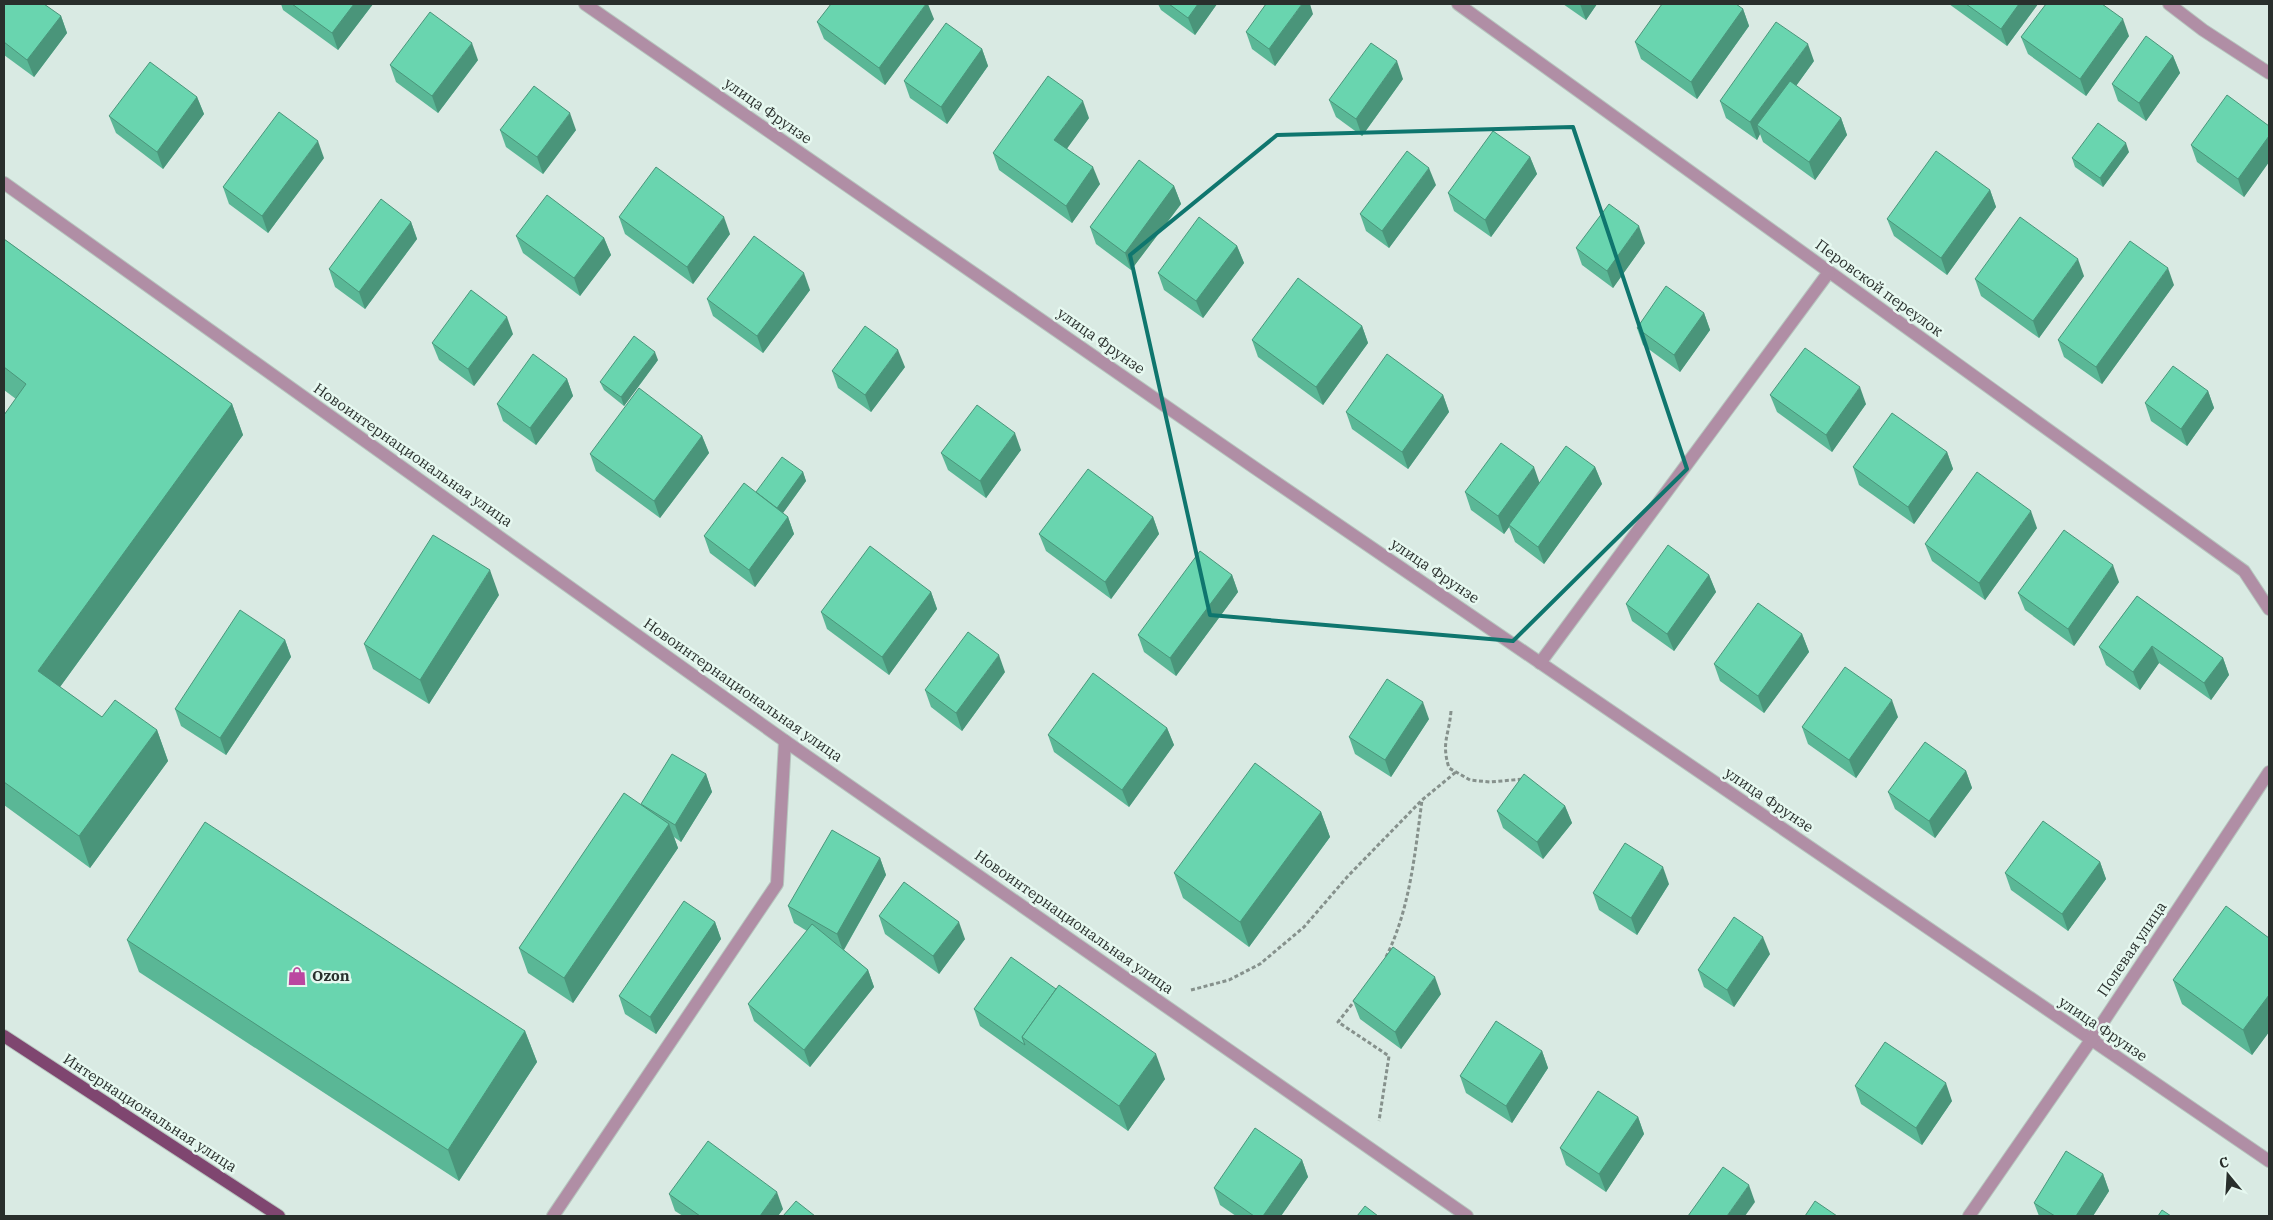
<svg xmlns="http://www.w3.org/2000/svg" width="2273" height="1220" font-family="'IBM Plex Serif',serif">
  <style>
    .lines { fill: none; stroke-linecap: round; stroke-linejoin: round }
    .minor-casing { stroke: #b6c5be; stroke-width: 14 }
    .major-casing { stroke: #b6c5be; stroke-width: 14 }
    .path { stroke: #86918c; stroke-width: 3; stroke-dasharray: 4 2.5; stroke-linecap: butt }
    .minor { stroke: #b08ea5; stroke-width: 12 }
    .major { stroke: #7f4670; stroke-width: 12 }
    .wall { fill: #5ab796 }
    .shaded-wall { fill: #4a957a }
    .building { fill: #69d5af; stroke: #4a957a }
    .marked { fill: none; stroke: #0f766e; stroke-width: 4; stroke-linejoin: round }
    .labels { text-anchor: middle; stroke-width: 5; stroke-linejoin: round; paint-order: stroke }
    .street-label { font-size: 15px; fill: #292f2c; stroke: #e6f8f0 }
    .poi-label { font-size: 15px; font-weight: bold; fill: #292f2c; stroke: #e6f8f0; text-anchor: start }
  </style>
  <rect width="100%" height="100%" fill="#d9eae3"/>
  <g class="lines">
    <!-- minor casing -->
    <g class="minor-casing">
      <g id="minor">
        <polyline points="585,4 1255,468 2269,1161"/>
        <polyline points="1458,4 2244,571 2269,609"/>
        <polyline points="2169,4 2203,30 2269,73"/>
        <polyline points="4,183 785,741 1467,1216"/>
        <polyline points="1540,663 1829,272"/>
        <polyline points="553,1216 777,884 785,741"/>
        <polyline points="1969,1216 2091,1040 2269,772"/>
      </g>
    </g>
    <!-- major casing -->
    <g class="major-casing">
      <polyline id="major" points="4,1036 279,1216"/>
    </g>
    <!-- path -->
    <g class="path">
      <path d="M1451,711C1449,736 1441,742 1449,768L1470,780L1490,782L1524,779"/>
      <path d="M1386,957C1410,909 1415,853 1422,800"/>
      <polyline points="1191,990 1229,980 1260,964 1304,927 1348,876 1422,800 1456,772"/>
      <polyline points="1356,999 1338,1022 1389,1056 1379,1121"/>
    </g>
    <!-- minor -->
    <use href="#minor" class="minor"/>
    <!-- major -->
    <use href="#major" class="major"/>
  </g>
  <!-- wall -->
  <g class="wall">
    <polygon points="4,4 61,16 67,33 34,77 4,55"/>
    <polygon points="281,4 373,4 338,50 283,10"/>
    <polygon points="1158,4 1217,4 1195,35 1161,10"/>
    <polygon points="1563,4 1597,4 1586,20"/>
    <polygon points="1949,4 2038,4 2007,46"/>
    <polygon points="1743,9 1749,26 1697,99 1641,59 1635,42"/>
    <polygon points="1313,14 1275,66 1252,49 1246,32"/>
    <polygon points="934,19 885,85 824,39 817,22"/>
    <polygon points="2129,36 2086,96 2028,54 2021,37"/>
    <polygon points="982,49 988,66 947,124 910,98 904,81"/>
    <polygon points="2173,56 2180,73 2146,121 2118,101 2112,84"/>
    <polygon points="478,60 438,113 396,82 390,65"/>
    <polygon points="1814,61 1796,86 1841,118 1847,135 1815,180 1763,142 1760,134 1757,140 1726,118 1720,101"/>
    <polygon points="1403,79 1362,136 1336,117 1329,100"/>
    <polygon points="197,97 204,114 163,169 116,133 109,116"/>
    <polygon points="1089,118 1067,148 1100,184 1072,223 999,170 993,153"/>
    <polygon points="2269,126 2269,162 2244,197 2197,162 2191,145"/>
    <polygon points="500,130 576,130 543,174 506,147"/>
    <polygon points="2129,152 2103,187 2075,167 2072,158"/>
    <polygon points="1530,157 1537,174 1491,237 1454,211 1448,193"/>
    <polygon points="324,158 268,233 229,204 223,187"/>
    <polygon points="1436,185 1389,248 1366,231 1360,214"/>
    <polygon points="1174,186 1181,204 1131,270 1096,244 1090,227"/>
    <polygon points="1990,190 1996,207 1947,275 1894,236 1887,219"/>
    <polygon points="619,217 730,234 693,284 625,234"/>
    <polygon points="411,222 417,239 365,309 335,287 329,269"/>
    <polygon points="516,236 604,238 611,255 580,296 523,253"/>
    <polygon points="4,239 232,404 243,435 60,687 102,717 157,730 168,761 90,868 4,805 4,415 16,399 4,390"/>
    <polygon points="1645,243 1613,288 1582,265 1576,248"/>
    <polygon points="1237,246 1244,263 1203,318 1164,290 1158,273"/>
    <polygon points="2084,276 2039,338 1981,296 1975,279"/>
    <polygon points="2174,285 2102,384 2064,357 2058,340"/>
    <polygon points="810,290 763,353 713,316 707,299"/>
    <polygon points="1704,313 1710,330 1680,372 1643,345 1637,328"/>
    <polygon points="1362,326 1368,343 1323,405 1258,357 1252,340"/>
    <polygon points="513,334 474,386 439,360 432,343"/>
    <polygon points="658,360 624,406 604,390 600,382"/>
    <polygon points="905,367 871,412 838,388 832,371"/>
    <polygon points="567,379 573,396 536,445 503,421 497,404"/>
    <polygon points="2208,391 2214,408 2187,446 2151,421 2145,403"/>
    <polygon points="1443,395 1449,412 1408,469 1352,429 1346,412"/>
    <polygon points="1770,395 1866,404 1832,452 1777,412"/>
    <polygon points="702,436 709,453 660,518 596,471 590,454"/>
    <polygon points="1021,450 986,498 948,470 941,453"/>
    <polygon points="1947,452 1953,469 1914,524 1859,485 1853,467"/>
    <polygon points="1595,467 1602,484 1544,564 1515,542 1509,527 1504,534 1471,510 1465,492 1540,483"/>
    <polygon points="803,472 806,481 783,513 788,517 794,534 755,587 710,553 704,536 757,493"/>
    <polygon points="1153,517 1159,534 1111,599 1046,551 1039,534"/>
    <polygon points="2037,528 1985,600 1932,561 1925,544"/>
    <polygon points="1232,575 1238,592 1176,676 1144,652 1138,635"/>
    <polygon points="1709,575 1716,592 1674,651 1632,621 1626,604"/>
    <polygon points="2119,582 2074,646 2025,610 2018,593"/>
    <polygon points="931,592 937,609 889,675 827,629 821,612"/>
    <polygon points="499,595 429,704 373,669 364,644"/>
    <polygon points="2137,596 2223,658 2229,675 2211,700 2159,663 2140,690 2106,665 2099,647"/>
    <polygon points="1802,634 1809,652 1764,713 1720,681 1714,664"/>
    <polygon points="285,640 291,657 226,755 181,726 175,709"/>
    <polygon points="1005,672 962,731 931,707 925,690"/>
    <polygon points="1898,717 1856,778 1808,744 1802,727"/>
    <polygon points="1429,719 1391,777 1355,754 1349,737"/>
    <polygon points="1167,728 1174,745 1129,807 1054,752 1048,735"/>
    <polygon points="1966,771 1972,788 1935,838 1895,809 1888,792"/>
    <polygon points="706,774 712,792 681,842 674,837 678,848 573,1003 528,973 519,948 641,805"/>
    <polygon points="1565,806 1572,823 1543,859 1503,828 1497,811"/>
    <polygon points="1321,812 1330,837 1249,947 1183,898 1174,873"/>
    <polygon points="880,858 886,875 844,950 868,970 874,987 810,1067 754,1021 748,1004 807,931 794,923 788,906"/>
    <polygon points="2100,862 2106,879 2068,931 2011,890 2005,873"/>
    <polygon points="1669,884 1637,935 1599,910 1593,893"/>
    <polygon points="879,916 965,939 939,974 885,934"/>
    <polygon points="715,922 721,939 656,1034 625,1014 619,996"/>
    <polygon points="2269,938 2269,1032 2252,1055 2182,1004 2173,980"/>
    <polygon points="127,940 525,1031 537,1062 459,1181 139,972"/>
    <polygon points="1770,954 1734,1007 1704,987 1698,970"/>
    <polygon points="1056,989 1165,1079 1128,1131 980,1026 974,1009"/>
    <polygon points="1441,994 1401,1049 1360,1019 1353,1001"/>
    <polygon points="1542,1051 1548,1068 1512,1123 1466,1093 1460,1076"/>
    <polygon points="1855,1086 1952,1101 1922,1145 1861,1104"/>
    <polygon points="1638,1117 1644,1134 1606,1192 1566,1165 1560,1148"/>
    <polygon points="1302,1160 1308,1177 1281,1216 1236,1216 1220,1205 1214,1188"/>
    <polygon points="2103,1174 2109,1191 2093,1216 2039,1216 2034,1203"/>
    <polygon points="669,1194 783,1209 778,1216 683,1216 675,1211"/>
  </g>
  <!-- shaded-wall -->
  <g class="shaded-wall">
    <polygon points="354,4 373,4 338,50 332,33"/>
    <polygon points="926,4 928,4 934,19 885,85 879,68"/>
    <polygon points="1198,4 1217,4 1195,35 1188,18"/>
    <polygon points="1302,4 1310,4 1313,14 1275,66 1269,49"/>
    <polygon points="1580,4 1597,4 1586,20"/>
    <polygon points="2019,4 2038,4 2007,46 2001,29"/>
    <polygon points="1743,9 1749,26 1697,99 1691,82"/>
    <polygon points="61,16 67,33 34,77 27,60"/>
    <polygon points="2123,19 2129,36 2086,96 2080,79"/>
    <polygon points="472,43 478,60 438,113 432,96"/>
    <polygon points="1808,44 1814,61 1764,130 1757,125 1760,134 1757,140 1750,122"/>
    <polygon points="982,49 988,66 947,124 941,107"/>
    <polygon points="2173,56 2180,73 2146,121 2139,103"/>
    <polygon points="1397,61 1403,79 1362,136 1356,119"/>
    <polygon points="197,97 204,114 163,169 157,152"/>
    <polygon points="1083,101 1089,118 1061,157 1054,140"/>
    <polygon points="570,113 576,130 543,174 537,157"/>
    <polygon points="1841,118 1847,135 1815,180 1809,162"/>
    <polygon points="2269,136 2269,162 2244,197 2238,179"/>
    <polygon points="318,141 324,158 268,233 262,216"/>
    <polygon points="2126,143 2129,152 2103,187 2100,178"/>
    <polygon points="1530,157 1537,174 1491,237 1485,220"/>
    <polygon points="1093,167 1100,184 1072,223 1066,206"/>
    <polygon points="1429,168 1436,185 1389,248 1382,231"/>
    <polygon points="1174,186 1181,204 1131,270 1125,253"/>
    <polygon points="1990,190 1996,207 1947,275 1941,258"/>
    <polygon points="724,217 730,234 693,284 687,267"/>
    <polygon points="411,222 417,239 365,309 359,292"/>
    <polygon points="1639,226 1645,243 1613,288 1607,271"/>
    <polygon points="604,238 611,255 580,296 574,278"/>
    <polygon points="1237,246 1244,263 1203,318 1196,301"/>
    <polygon points="2078,259 2084,276 2039,338 2033,321"/>
    <polygon points="2168,268 2174,285 2102,384 2096,367"/>
    <polygon points="804,273 810,290 763,353 757,336"/>
    <polygon points="1704,313 1710,330 1680,372 1674,355"/>
    <polygon points="507,317 513,334 474,386 468,369"/>
    <polygon points="1362,326 1368,343 1323,405 1316,387"/>
    <polygon points="898,350 905,367 871,412 865,395"/>
    <polygon points="655,352 658,360 624,406 621,397"/>
    <polygon points="567,379 573,396 536,445 530,428"/>
    <polygon points="1860,387 1866,404 1832,452 1826,435"/>
    <polygon points="2208,391 2214,408 2187,446 2181,429"/>
    <polygon points="1443,395 1449,412 1408,469 1402,452"/>
    <polygon points="232,404 243,435 49,702 38,671"/>
    <polygon points="1015,433 1021,450 986,498 980,481"/>
    <polygon points="702,436 709,453 660,518 654,501"/>
    <polygon points="1947,452 1953,469 1914,524 1908,507"/>
    <polygon points="1534,467 1540,484 1509,525 1509,527 1504,534 1498,516"/>
    <polygon points="1595,467 1602,484 1544,564 1538,547"/>
    <polygon points="803,472 806,481 780,517 777,508"/>
    <polygon points="2031,511 2037,528 1985,600 1979,583"/>
    <polygon points="788,517 794,534 755,587 749,570"/>
    <polygon points="1153,517 1159,534 1111,599 1105,582"/>
    <polygon points="2113,565 2119,582 2074,646 2068,629"/>
    <polygon points="490,570 499,595 429,704 420,680"/>
    <polygon points="1232,575 1238,592 1176,676 1170,658"/>
    <polygon points="1709,575 1716,592 1674,651 1667,634"/>
    <polygon points="931,592 937,609 889,675 882,657"/>
    <polygon points="1802,634 1809,652 1764,713 1758,696"/>
    <polygon points="285,640 291,657 226,755 220,738"/>
    <polygon points="2152,646 2159,663 2140,690 2133,672"/>
    <polygon points="999,655 1005,672 962,731 956,713"/>
    <polygon points="2223,658 2229,675 2211,700 2204,683"/>
    <polygon points="1892,700 1898,717 1856,778 1849,760"/>
    <polygon points="1423,702 1429,719 1391,777 1385,760"/>
    <polygon points="1167,728 1174,745 1129,807 1122,790"/>
    <polygon points="157,730 168,761 90,868 79,836"/>
    <polygon points="1966,771 1972,788 1935,838 1929,821"/>
    <polygon points="706,774 712,792 681,842 675,825"/>
    <polygon points="1565,806 1572,823 1543,859 1537,842"/>
    <polygon points="1321,812 1330,837 1249,947 1240,922"/>
    <polygon points="669,824 678,848 573,1003 564,978"/>
    <polygon points="880,858 886,875 843,951 837,934"/>
    <polygon points="2100,862 2106,879 2068,931 2062,914"/>
    <polygon points="1663,867 1669,884 1637,935 1631,918"/>
    <polygon points="715,922 721,939 656,1034 650,1017"/>
    <polygon points="959,922 965,939 939,974 933,956"/>
    <polygon points="1763,937 1770,954 1734,1007 1727,990"/>
    <polygon points="868,970 874,987 810,1067 804,1050"/>
    <polygon points="1435,977 1441,994 1401,1049 1395,1032"/>
    <polygon points="2269,995 2269,1032 2252,1055 2243,1030"/>
    <polygon points="525,1031 537,1062 459,1181 448,1150"/>
    <polygon points="1542,1051 1548,1068 1512,1123 1506,1106"/>
    <polygon points="1156,1054 1165,1079 1128,1131 1119,1106"/>
    <polygon points="1946,1083 1952,1101 1922,1145 1916,1128"/>
    <polygon points="1638,1117 1644,1134 1606,1192 1599,1174"/>
    <polygon points="1302,1160 1308,1177 1281,1216 1263,1216"/>
    <polygon points="2103,1174 2109,1191 2093,1216 2076,1216"/>
    <polygon points="1749,1185 1755,1202 1745,1216 1727,1216"/>
    <polygon points="777,1192 783,1209 778,1216 760,1216"/>
  </g>
  <!-- building -->
  <g class="building">
    <polygon points="4,4 44,4 61,16 27,60 4,42"/>
    <polygon points="292,4 354,4 332,33"/>
    <polygon points="831,4 926,4 879,68 817,22"/>
    <polygon points="1169,4 1198,4 1188,18"/>
    <polygon points="1266,4 1302,4 1269,49 1246,32"/>
    <polygon points="1662,4 1736,4 1743,9 1691,82 1635,42"/>
    <polygon points="1966,4 2019,4 2001,29"/>
    <polygon points="2046,4 2102,4 2123,19 2080,79 2021,37"/>
    <polygon points="430,12 472,43 432,96 390,65"/>
    <polygon points="1776,22 1808,44 1750,122 1720,101"/>
    <polygon points="946,23 982,49 941,107 904,81"/>
    <polygon points="2146,36 2173,56 2139,103 2112,84"/>
    <polygon points="1371,43 1397,61 1356,119 1329,100"/>
    <polygon points="150,62 197,97 157,152 109,116"/>
    <polygon points="1048,76 1083,101 1054,140 1093,167 1066,206 993,153"/>
    <polygon points="1790,81 1841,118 1809,162 1757,125"/>
    <polygon points="534,86 570,113 537,157 500,130"/>
    <polygon points="2227,95 2269,126 2269,136 2238,179 2191,145"/>
    <polygon points="279,112 318,141 262,216 223,187"/>
    <polygon points="2098,123 2126,143 2100,178 2072,158"/>
    <polygon points="1493,131 1530,157 1485,220 1448,193"/>
    <polygon points="1407,151 1429,168 1382,231 1360,214"/>
    <polygon points="1936,151 1990,190 1941,258 1887,219"/>
    <polygon points="1139,160 1174,186 1125,253 1090,227"/>
    <polygon points="656,167 724,217 687,267 619,217"/>
    <polygon points="547,195 604,238 574,278 516,236"/>
    <polygon points="381,199 411,222 359,292 329,269"/>
    <polygon points="1609,204 1639,226 1607,271 1576,248"/>
    <polygon points="1199,217 1237,246 1196,301 1158,273"/>
    <polygon points="2020,217 2078,259 2033,321 1975,279"/>
    <polygon points="754,236 804,273 757,336 707,299"/>
    <polygon points="4,239 232,404 38,671 102,717 115,700 157,730 79,836 4,782 4,415 26,384 4,367"/>
    <polygon points="2130,241 2168,268 2096,367 2058,340"/>
    <polygon points="1298,278 1362,326 1316,387 1252,340"/>
    <polygon points="1666,286 1704,313 1674,355 1637,328"/>
    <polygon points="471,290 507,317 468,369 432,343"/>
    <polygon points="865,326 898,350 865,395 832,371"/>
    <polygon points="634,336 655,352 621,397 600,382"/>
    <polygon points="1805,348 1860,387 1826,435 1770,395"/>
    <polygon points="533,354 567,379 530,428 497,404"/>
    <polygon points="1387,354 1443,395 1402,452 1346,412"/>
    <polygon points="2173,366 2208,391 2181,429 2145,403"/>
    <polygon points="639,388 702,436 654,501 590,454"/>
    <polygon points="977,405 1015,433 980,481 941,453"/>
    <polygon points="1892,413 1947,452 1908,507 1853,467"/>
    <polygon points="1501,443 1534,467 1498,516 1465,492"/>
    <polygon points="1566,446 1595,467 1538,547 1509,525"/>
    <polygon points="782,457 803,472 777,508 756,492"/>
    <polygon points="1088,469 1153,517 1105,582 1039,534"/>
    <polygon points="1977,472 2031,511 1979,583 1925,544"/>
    <polygon points="744,483 788,517 749,570 704,536"/>
    <polygon points="2064,530 2113,565 2068,629 2018,593"/>
    <polygon points="433,535 490,570 420,680 364,644"/>
    <polygon points="1668,545 1709,575 1667,634 1626,604"/>
    <polygon points="870,546 931,592 882,657 821,612"/>
    <polygon points="1200,551 1232,575 1170,658 1138,635"/>
    <polygon points="2137,596 2223,658 2204,683 2152,646 2133,672 2099,647"/>
    <polygon points="1758,603 1802,634 1758,696 1714,664"/>
    <polygon points="240,610 285,640 220,738 175,709"/>
    <polygon points="968,632 999,655 956,713 925,690"/>
    <polygon points="1845,667 1892,700 1849,760 1802,727"/>
    <polygon points="1093,673 1167,728 1122,790 1048,735"/>
    <polygon points="1387,679 1423,702 1385,760 1349,737"/>
    <polygon points="1925,742 1966,771 1929,821 1888,792"/>
    <polygon points="672,754 706,774 675,825 641,804"/>
    <polygon points="1255,763 1321,812 1240,922 1174,873"/>
    <polygon points="1524,774 1565,806 1537,842 1497,811"/>
    <polygon points="624,793 669,824 564,978 519,948"/>
    <polygon points="2043,821 2100,862 2062,914 2005,873"/>
    <polygon points="205,822 525,1031 448,1150 127,940"/>
    <polygon points="832,830 880,858 837,934 788,906"/>
    <polygon points="1625,843 1663,867 1631,918 1593,893"/>
    <polygon points="904,882 959,922 933,956 879,916"/>
    <polygon points="684,901 715,922 650,1017 619,996"/>
    <polygon points="2226,906 2269,938 2269,995 2243,1030 2173,980"/>
    <polygon points="1734,917 1763,937 1727,990 1698,970"/>
    <polygon points="812,924 868,970 804,1050 748,1004"/>
    <polygon points="1393,947 1435,977 1395,1032 1353,1001"/>
    <polygon points="1011,957 1056,989 1022,1037 1025,1045 974,1009"/>
    <polygon points="1059,985 1156,1054 1119,1106 1022,1037"/>
    <polygon points="1496,1021 1542,1051 1506,1106 1460,1076"/>
    <polygon points="1885,1042 1946,1083 1916,1128 1855,1086"/>
    <polygon points="1598,1091 1638,1117 1599,1174 1560,1148"/>
    <polygon points="1255,1128 1302,1160 1263,1216 1254,1216 1214,1188"/>
    <polygon points="708,1141 777,1192 760,1216 700,1216 669,1194"/>
    <polygon points="2066,1151 2103,1174 2076,1216 2055,1216 2034,1203"/>
    <polygon points="1723,1167 1749,1185 1727,1216 1688,1216"/>
    <polygon points="796,1201 815,1216 783,1216"/>
    <polygon points="1815,1201 1837,1216 1805,1216"/>
    <polygon points="1365,1206 1378,1216 1357,1216"/>
    <polygon points="2162,1210 2171,1216 2158,1216"/>
  </g>
  <!-- marked area -->
  <path class="marked" d="M1573,127L1687,469L1513,641L1210,615L1130,255L1277,135Z"/>
  <!-- icons -->
  <defs>
    <g id="shop-bare" transform="scale(1.5)"><path d="M-5-2.5h2.3a2.7 3.5 0 0 1 5.4 0H5L5.5 6h-11ZM-1.5-2.5h3a1.5 2.3 0 0 0-3 0Z" fill="#bb47a0" stroke="#e6f8f0" stroke-width="2.5" paint-order="stroke"/></g>
  </defs>
  <g fill-rule="evenodd">
    <use href="#shop-bare" x="297" y="976"/>
  </g>
  <g class="labels">
    <!-- street labels -->
    <g class="street-label">
      <text transform="translate(768 111) rotate(35)" y="5">улица Фрунзе</text>
      <text transform="translate(1879 288) rotate(36)" y="5">Перовской переулок</text>
      <text transform="translate(1101 341) rotate(35)" y="5">улица Фрунзе</text>
      <text transform="translate(413 455) rotate(35)" y="5">Новоинтернациональная улица</text>
      <text transform="translate(1435 571) rotate(34)" y="5">улица Фрунзе</text>
      <text transform="translate(743 690) rotate(35)" y="5">Новоинтернациональная улица</text>
      <text transform="translate(1769 800) rotate(34)" y="5">улица Фрунзе</text>
      <text transform="translate(1074 922) rotate(35)" y="5">Новоинтернациональная улица</text>
      <text transform="translate(2132 949) rotate(-56)" y="5">Полевая улица</text>
      <text transform="translate(2103 1029) rotate(34)" y="5">улица Фрунзе</text>
      <text transform="translate(150 1113) rotate(33)" y="5">Интернациональная улица</text>
    </g>
    <!-- poi labels -->
    <g class="poi-label">
      <text x="312" y="981">Ozon</text>
    </g>
  </g>
  <!-- border -->
  <rect width="2273" height="1220" fill="none" stroke="#292f2c" stroke-width="10"/>
  <!-- north arrow -->
  <g transform="translate(2228 1175) rotate(342)" stroke="#e6f8f0" stroke-width="4" paint-order="stroke">
  <path d="M0-4L9 19L0 12L-9 19Z" fill="#292f2c"/>
  <text y="-8" font-size="14" font-weight="bold" text-anchor="middle" fill="#292f2c">С</text>
  </g>
</svg>
